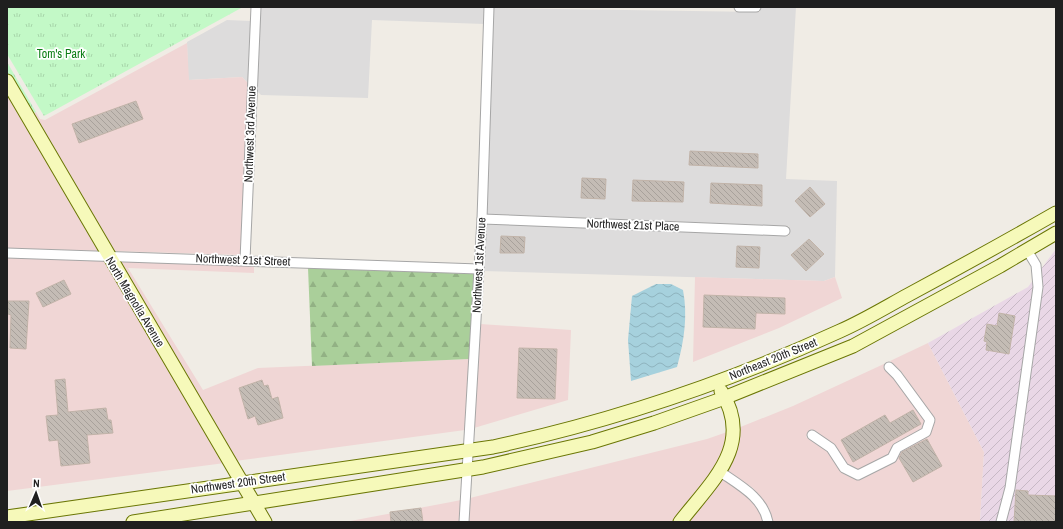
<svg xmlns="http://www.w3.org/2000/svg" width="1063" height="529" font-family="'Archivo Narrow',sans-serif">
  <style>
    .residential { fill: #dddcdc }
    .commercial { fill: #f0d6d5 }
    .industrial { fill: url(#industrial-furrows) }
    .forest { fill: url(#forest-firs) }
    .park { fill: url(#park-tufts) }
    .water { fill: url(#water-waves) }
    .building { fill: url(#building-back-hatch); stroke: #c1b3a8 }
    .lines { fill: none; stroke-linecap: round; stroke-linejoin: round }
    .street-casing { stroke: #a6a6a6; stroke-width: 11 }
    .secondary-casing { stroke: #6b7705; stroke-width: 15 }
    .street { stroke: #fff; stroke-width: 9 }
    .secondary { stroke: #f6f9ba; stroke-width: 13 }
    .labels { text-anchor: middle; stroke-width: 3.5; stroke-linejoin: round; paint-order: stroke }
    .park-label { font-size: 12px; fill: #0c7e15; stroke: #fff }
    .street-label { font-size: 12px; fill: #1f1f1f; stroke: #fff }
  </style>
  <defs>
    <pattern id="industrial-furrows" width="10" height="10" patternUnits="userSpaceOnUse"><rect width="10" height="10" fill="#e9d7e6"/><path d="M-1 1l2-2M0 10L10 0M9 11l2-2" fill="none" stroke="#c7b8c5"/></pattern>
    <pattern id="forest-firs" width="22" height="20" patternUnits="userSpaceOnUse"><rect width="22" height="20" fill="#aacf9a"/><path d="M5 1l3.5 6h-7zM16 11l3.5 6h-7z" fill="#92b184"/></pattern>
    <pattern id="park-tufts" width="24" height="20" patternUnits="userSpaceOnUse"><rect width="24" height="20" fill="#c3f9c7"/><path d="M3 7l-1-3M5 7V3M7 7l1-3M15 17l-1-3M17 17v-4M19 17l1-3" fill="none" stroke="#a7d5aa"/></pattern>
    <pattern id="water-waves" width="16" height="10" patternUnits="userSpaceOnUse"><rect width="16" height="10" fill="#a6d1dd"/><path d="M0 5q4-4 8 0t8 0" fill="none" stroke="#8eb3bd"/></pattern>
    <pattern id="building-back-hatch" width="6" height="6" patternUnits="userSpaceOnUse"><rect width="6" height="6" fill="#c4bcb5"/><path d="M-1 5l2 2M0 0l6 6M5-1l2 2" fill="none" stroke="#a8a19b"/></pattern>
  </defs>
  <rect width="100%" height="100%" fill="#f0ece5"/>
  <!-- residential -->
  <g class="residential">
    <polygon points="260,7 485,7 484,24 372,20 368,98 261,95 257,91"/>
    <polygon points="760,7 796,7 786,179 837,181 835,277 824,281 483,271 486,224 789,236 789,226 486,214 494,8 760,12"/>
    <polygon points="227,20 251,21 248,83 242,77 188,80 187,42"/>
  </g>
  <!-- commercial -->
  <g class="commercial">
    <polygon points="187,43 189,80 242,77 248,83 241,255 111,251 31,114 36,112 40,119 45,120"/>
    <polygon points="7,90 100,251 7,248"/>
    <polygon points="7,258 106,261 225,463 7,491"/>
    <polygon points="117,261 254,265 254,273 128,268 203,390 258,368 469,359 465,430 235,461"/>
    <polygon points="695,277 824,281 835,277 842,298 779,328 693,362"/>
    <polygon points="480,324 571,330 568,400 474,428"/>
    <polygon points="928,343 984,452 980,522 773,522 769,508 753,488 726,470 738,428 793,406 886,363 883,367 894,378 925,421 923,428 895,443 889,454 858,470 846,464 835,445 811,429 806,437 828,452 842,473 856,480 860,480 893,463 900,452 928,436 934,422 933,417 901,371 890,361"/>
    <polygon points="730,431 723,458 674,522 468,522 470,498 707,439"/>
    <polygon points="720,478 748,496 762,514 764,522 686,522"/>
    <polygon points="461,500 460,522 345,522 451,502"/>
  </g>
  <!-- industrial -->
  <g class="industrial">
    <polygon points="1056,249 1056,522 1005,522 1014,489 1043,287 1041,269"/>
    <polygon points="1034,279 1006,487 996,522 980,522 984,452 928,343 1028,287"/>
  </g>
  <!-- forest -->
  <polygon class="forest" points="308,268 474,274 469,359 312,366"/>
  <!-- park -->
  <g class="park">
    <polygon points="7,7 243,7 44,116 7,54"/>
    <polygon points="7,62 36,112 31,114 7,72"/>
  </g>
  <!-- water -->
  <path class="water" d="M656,284H671L683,290C688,316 684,341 677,367L631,381L628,340L632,296Z"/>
  <!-- building -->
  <g class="building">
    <polygon points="136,101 143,119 79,143 72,124"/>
    <polygon points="690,151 758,154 758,168 689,165"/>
    <polygon points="582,178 606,179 605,199 581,198"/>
    <polygon points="633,180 684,182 683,202 632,201"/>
    <polygon points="711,183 762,185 762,206 710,203"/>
    <polygon points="810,187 825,204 810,217 795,201"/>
    <polygon points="501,236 525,237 524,253 500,253"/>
    <polygon points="809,239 824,254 806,271 791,255"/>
    <polygon points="737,246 760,247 759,268 736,267"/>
    <polygon points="64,280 71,294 43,307 36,293"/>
    <polygon points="704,295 785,298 785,314 756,313 755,329 703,327"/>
    <polygon points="8,301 29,301 26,349 10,348 11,315 8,314"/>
    <polygon points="999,313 1015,316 1009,354 986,350 987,342 984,341 987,324 997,326"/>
    <polygon points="519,348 557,349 555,399 517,398"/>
    <polygon points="65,379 68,412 106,408 108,420 111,420 113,433 87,435 90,463 61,466 58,440 49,441 46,416 58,415 55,380"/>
    <polygon points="262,380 264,386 268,385 272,399 278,397 283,418 258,425 255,416 248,419 239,388"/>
    <polygon points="913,410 921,424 853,462 841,440 885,415 890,423"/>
    <polygon points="927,439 942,466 913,482 899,458 902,452"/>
    <polygon points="1016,490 1028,491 1028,495 1056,496 1056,522 1014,522"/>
    <polygon points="421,508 423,522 391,522 390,512"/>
  </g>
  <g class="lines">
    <!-- street casing -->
    <g class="street-casing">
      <g id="street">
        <polyline points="739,7 756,7"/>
        <polyline points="482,219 785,231"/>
        <polyline points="7,253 479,269"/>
        <polyline points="245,260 256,7"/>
        <polyline points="812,435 831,448 844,468 858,475 892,458 897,448 926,432 930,420 897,375 889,367"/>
        <path d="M719,471C739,485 763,497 768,522"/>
        <polyline points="464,522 482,219 489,7"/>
        <polyline points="1001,522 1010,488 1038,287 1036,265 1027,250"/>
      </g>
    </g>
    <!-- secondary casing -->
    <g class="secondary-casing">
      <g id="secondary">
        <polyline points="7,81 265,522"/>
        <path d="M7,517L493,447C613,421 729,382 840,331C863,321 886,307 908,295C958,268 1007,241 1056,213"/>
        <polyline points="133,522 483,467 592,442 654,423 719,400 853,346 1000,266 1056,233"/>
        <path d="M680,522C711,482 755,445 721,391"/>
      </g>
    </g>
    <!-- street -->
    <use href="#street" class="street"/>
    <!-- secondary -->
    <use href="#secondary" class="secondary"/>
  </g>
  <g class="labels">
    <!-- park labels -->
    <g class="park-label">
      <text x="61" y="58">Tom's Park</text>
    </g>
    <!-- street labels -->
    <g class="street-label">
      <text transform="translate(250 134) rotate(-88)" y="4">Northwest 3rd Avenue</text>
      <text transform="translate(633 225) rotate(2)" y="4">Northwest 21st Place</text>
      <text transform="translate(243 260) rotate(2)" y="4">Northwest 21st Street</text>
      <text transform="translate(479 265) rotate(-87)" y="4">Northwest 1st Avenue</text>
      <text transform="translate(135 302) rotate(59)" y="4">North Magnolia Avenue</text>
      <text transform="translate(773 359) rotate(-22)" y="4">Northeast 20th Street</text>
      <text transform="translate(238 483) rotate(-8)" y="4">Northwest 20th Street</text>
    </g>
  </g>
  <!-- border -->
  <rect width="1063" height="529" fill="none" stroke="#1f1f1f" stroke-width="16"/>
  <!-- north arrow -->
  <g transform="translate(36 493) rotate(2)" stroke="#ffffff" stroke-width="3" paint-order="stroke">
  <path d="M0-3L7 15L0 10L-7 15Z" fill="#1f1f1f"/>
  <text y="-6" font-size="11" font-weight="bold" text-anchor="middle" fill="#1f1f1f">N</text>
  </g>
</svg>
